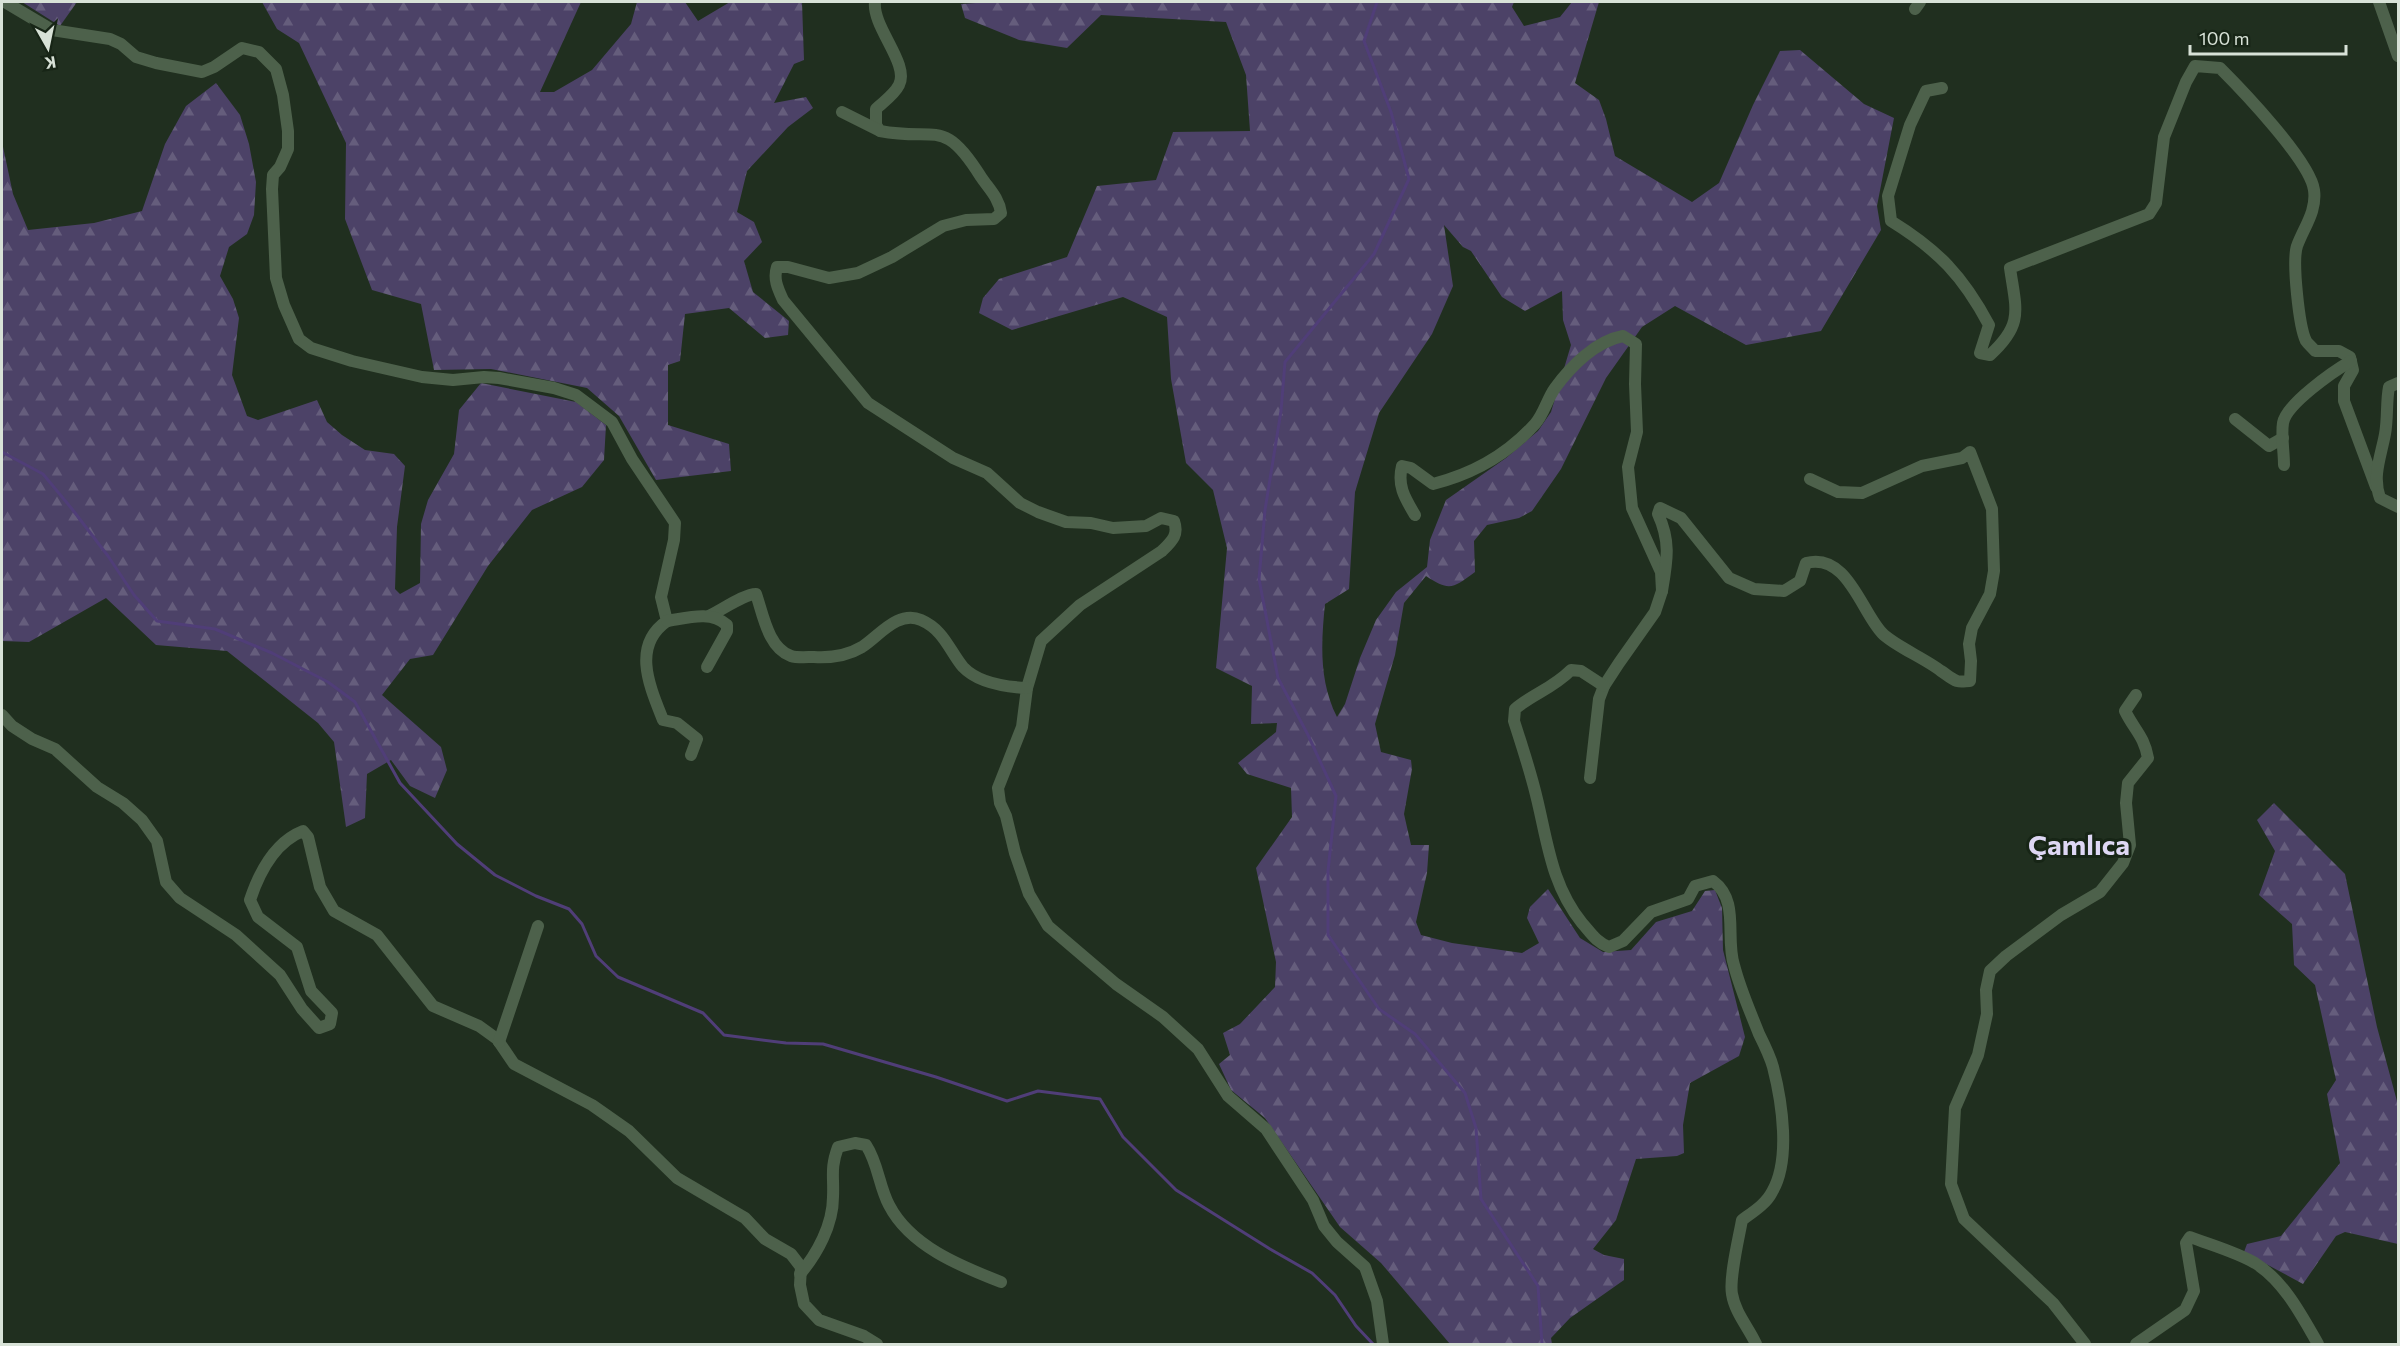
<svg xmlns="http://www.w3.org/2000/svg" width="2400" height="1346" font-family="Commissioner,sans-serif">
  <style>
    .forest { fill: url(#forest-firs); fill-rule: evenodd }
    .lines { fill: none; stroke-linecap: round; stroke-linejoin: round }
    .stream { stroke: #503e78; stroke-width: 3 }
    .minor { stroke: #4d614b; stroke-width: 12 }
    .labels { text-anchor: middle; stroke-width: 6; stroke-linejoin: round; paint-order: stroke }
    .district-label { font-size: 28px; font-weight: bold; fill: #ded7f4; stroke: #172516 }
  </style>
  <defs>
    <pattern id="forest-firs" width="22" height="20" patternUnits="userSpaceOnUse" patternTransform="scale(1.5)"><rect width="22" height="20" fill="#4c4267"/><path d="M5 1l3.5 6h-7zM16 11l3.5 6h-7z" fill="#655d7c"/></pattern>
  </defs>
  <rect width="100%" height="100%" fill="#202f1f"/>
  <!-- forest -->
  <g class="forest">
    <polygon points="22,2 77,2 60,26"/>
    <polygon points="262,2 581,2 540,92 554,92 592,70 631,24 637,2 685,2 698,21 730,2 802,2 804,60 794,64 774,103 806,97 813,108 788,127 747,171 737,212 754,222 762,242 744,261 753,292 789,321 788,335 765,338 729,308 685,314 680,361 668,365 668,425 729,444 731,471 656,480 619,416 587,388 491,369 434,370 421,304 372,290 345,219 346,143 299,43 277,29"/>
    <path d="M991,2H1514L1512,7L1524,26L1560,17L1572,2H1599L1575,83L1599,100L1606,119L1615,156L1692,202L1719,183L1753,105L1780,51L1800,50L1864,104L1894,118L1877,206L1881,230L1821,331L1746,345L1675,306L1642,327L1606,378L1561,469L1532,511L1519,518L1487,525L1474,541L1475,572C1453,588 1450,592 1426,576L1404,603L1395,655L1375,724L1381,752L1411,760L1412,769L1404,814L1411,845H1429L1427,873L1416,922L1421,935L1452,943L1522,953L1539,943L1527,918L1530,907L1548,889L1580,938L1603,952L1631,950L1656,922L1692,911L1705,891L1715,890L1722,908L1723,950L1745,1037L1739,1056L1690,1083L1683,1125L1684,1153L1677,1156L1636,1159L1616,1220L1593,1249L1604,1255L1624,1259V1280L1570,1318L1551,1338L1552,1344H1450L1381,1263L1340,1227L1265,1118L1231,1090L1219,1064L1230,1055L1223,1033L1240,1024L1275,987L1276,962L1256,868L1292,817L1291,788L1247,774L1238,763L1276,732L1277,723L1251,724L1252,686L1216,668L1227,548L1213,490L1186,463L1171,379L1167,317L1123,297L1012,330L979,313L983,298L999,279L1067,257L1097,186L1156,180L1173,132L1250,131L1246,75L1226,22L1101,15L1067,48L1019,40L965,18L961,4ZM1444,225L1463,247L1471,251L1502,297L1525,311L1562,291L1563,320L1571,345L1551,412L1538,431L1506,458L1446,500L1430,540L1427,567L1396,592L1376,620L1360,658L1345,704L1337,717C1319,681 1321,644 1325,604L1349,589L1355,492L1379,413L1432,334L1453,286Z"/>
    <polygon points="216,83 240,115 249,144 256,182 254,215 247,234 229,247 220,276 233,299 239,318 232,375 247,416 258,420 317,400 327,422 342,435 365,450 394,454 405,466 397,527 395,589 400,594 420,583 421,524 428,500 454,454 459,410 481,383 576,402 606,425 604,460 582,487 532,510 488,566 433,655 410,659 382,695 441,747 447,770 435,798 410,786 391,760 367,774 365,818 346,827 334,742 318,723 227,651 156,645 106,598 29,642 2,641 2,142 13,194 28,230 94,223 142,211 165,144 186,106"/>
    <polygon points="2274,803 2345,874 2377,1027 2398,1105 2398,1244 2345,1232 2336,1236 2303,1284 2244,1252 2247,1244 2281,1236 2340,1163 2327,1094 2336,1080 2315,985 2294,965 2292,924 2259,895 2275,851 2257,820"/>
  </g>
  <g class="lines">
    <!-- stream -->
    <g class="stream">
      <polyline points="1377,2 1364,41 1391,112 1409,179 1374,254 1285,362 1281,411 1265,510 1259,579 1278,678 1308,735 1336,796 1328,871 1328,935 1379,1009 1415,1034 1465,1093 1476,1128 1481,1199 1538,1286 1542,1344"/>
      <polyline points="2,452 43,474 72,509 108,556 134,595 157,621 215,629 272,653 328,682 355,702 400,783 457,844 495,875 536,896 569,909 582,924 596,956 618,977 703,1013 724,1035 786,1043 823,1044 936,1077 1007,1101 1038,1091 1100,1099 1123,1137 1176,1190 1270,1249 1312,1273 1335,1295 1356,1326 1373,1344"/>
    </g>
    <!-- minor -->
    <g class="minor">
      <path d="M5,2L52,30L110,39L121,44L136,57L156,63L202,72L214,67L242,48L259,52L276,69L283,95L288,131V149L280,167L273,175L272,189L276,278L284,305L299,339L311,348L352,361L422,377L453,380L484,377L499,378L554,388L576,395L612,422L632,459L675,523L674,540L661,597L667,621C631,646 650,687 663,720L677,723L697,739L691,755"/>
      <path d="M875,2C872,27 910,64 899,85C894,95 883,102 876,109V125L880,131C937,142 943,116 981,177C989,189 999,198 1001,213L994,219L966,220L943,226L892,257L858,273L829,278L788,267H777C773,279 778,289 783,300L868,403L953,458L987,473L1020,503L1038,512L1066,522L1091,523L1113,528L1146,526L1161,518L1174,521C1179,535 1172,541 1162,551L1080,605L1041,641L1027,688L1022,727L998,788L1000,803L1006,816L1015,853L1029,894L1048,926L1116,984L1163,1017L1198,1049L1228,1096L1266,1129L1313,1200L1324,1226L1337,1242L1365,1267L1377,1301L1383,1344"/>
      <polyline points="2379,2 2398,56"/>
      <polyline points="1915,9 1920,2"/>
      <path d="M1942,88L1926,91L1910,125L1888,196L1891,221C1938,250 1963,276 1989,325L1980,353L1990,355C2024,324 2016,310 2010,268L2149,214L2156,203L2164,137L2186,82L2195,66L2220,68C2242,90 2310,161 2314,190C2317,211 2304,227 2297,246C2292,261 2299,327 2306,341C2308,344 2313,348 2315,351H2339L2350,357L2353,370L2344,386V401L2376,487"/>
      <polyline points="842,112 880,131"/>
      <path d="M2398,383L2389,387C2386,402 2388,418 2385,434C2381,456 2372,476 2380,498L2398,507"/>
      <polyline points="2235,419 2269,446 2283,438"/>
      <path d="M2284,465C2284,451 2281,436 2283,423C2286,404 2334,371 2351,361"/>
      <path d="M1415,515C1405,498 1397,486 1402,466L1411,468L1433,484C1473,474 1507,455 1535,424C1544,414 1547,399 1555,388C1571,366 1596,341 1623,336L1636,344L1635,384L1637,432L1628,467L1632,508L1661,572L1662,591L1655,612L1619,663L1604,686L1599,699L1590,778"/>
      <path d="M1662,591C1667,561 1671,542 1658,514L1660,508L1681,518L1729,578L1754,589L1784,591L1800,581L1806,563C1847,552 1861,611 1882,633C1893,645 1926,659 1941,671C1946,674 1951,679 1957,681C1961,682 1966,681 1970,681L1971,661L1969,644L1972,628L1990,594L1994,571L1992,509L1970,452L1962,458L1922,466L1862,493L1838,492L1810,479"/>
      <path d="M709,616C722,610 744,594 756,594C763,614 768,648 791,656C797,658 807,657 814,657C831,658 847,656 862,647C879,636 898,610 921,620C944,630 949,650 963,667C978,683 1006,687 1027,688"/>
      <path d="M667,621C687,618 711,610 727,625V631L707,667"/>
      <path d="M1604,686L1581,671L1571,670C1552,689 1534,693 1515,709L1514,721C1521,743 1528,764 1534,787C1547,835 1549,882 1582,923C1591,933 1596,942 1609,947L1623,941L1651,912L1688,899L1695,886L1713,881C1740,901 1725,937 1734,965C1740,989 1750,1011 1759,1034C1764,1044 1770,1056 1773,1067C1782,1102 1791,1160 1772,1192C1766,1204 1753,1212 1742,1220C1739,1237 1729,1278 1732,1294C1735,1313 1749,1328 1756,1344"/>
      <path d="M2,715L12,726L32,739L55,749L97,787L123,803L142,820L157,841L166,882L180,898L236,935L280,975L302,1009L319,1028L330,1024L332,1013L311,991L297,947L258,917L250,900C259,873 275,842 303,831L308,837L320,887L334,911L377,935L433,1006L479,1026L497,1039L514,1064L592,1105L629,1131L677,1178L745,1218L765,1239L791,1254L801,1267L800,1285L804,1304L819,1320L864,1336L877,1344"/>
      <polyline points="499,1042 538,926"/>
      <path d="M800,1274C817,1254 833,1225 833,1197C834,1176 830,1169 838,1147L855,1143L866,1145C878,1163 879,1186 889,1205C910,1246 960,1266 1001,1282"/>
      <path d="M2085,1344L2053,1303L1964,1219L1951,1184L1955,1108L1978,1055L1987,1014L1986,990L1990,971L2006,956L2061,915L2100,892L2123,863L2130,845L2126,803L2128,783L2148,758C2144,736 2135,731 2125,711L2136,695"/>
      <path d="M2136,1344L2185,1310L2194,1291L2186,1243L2190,1237C2211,1245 2236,1252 2255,1263C2284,1281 2302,1316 2318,1344"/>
    </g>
  </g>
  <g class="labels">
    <!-- district labels -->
    <g class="district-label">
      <text x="2079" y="855">Çamlıca</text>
    </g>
  </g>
  <!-- border -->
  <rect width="2400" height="1346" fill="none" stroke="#d8e2d7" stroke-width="6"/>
  <!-- north arrow -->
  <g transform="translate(48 48) rotate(171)" stroke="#172516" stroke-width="4.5" paint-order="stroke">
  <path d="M0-4.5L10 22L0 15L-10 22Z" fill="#d8e2d7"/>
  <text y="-9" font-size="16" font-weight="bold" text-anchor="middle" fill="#d8e2d7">K</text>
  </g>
  <!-- scale -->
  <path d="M2190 45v9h156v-9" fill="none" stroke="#d8e2d7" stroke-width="3"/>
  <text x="2199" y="45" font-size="18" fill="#d8e2d7" stroke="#172516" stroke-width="4.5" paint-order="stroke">100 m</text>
</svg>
